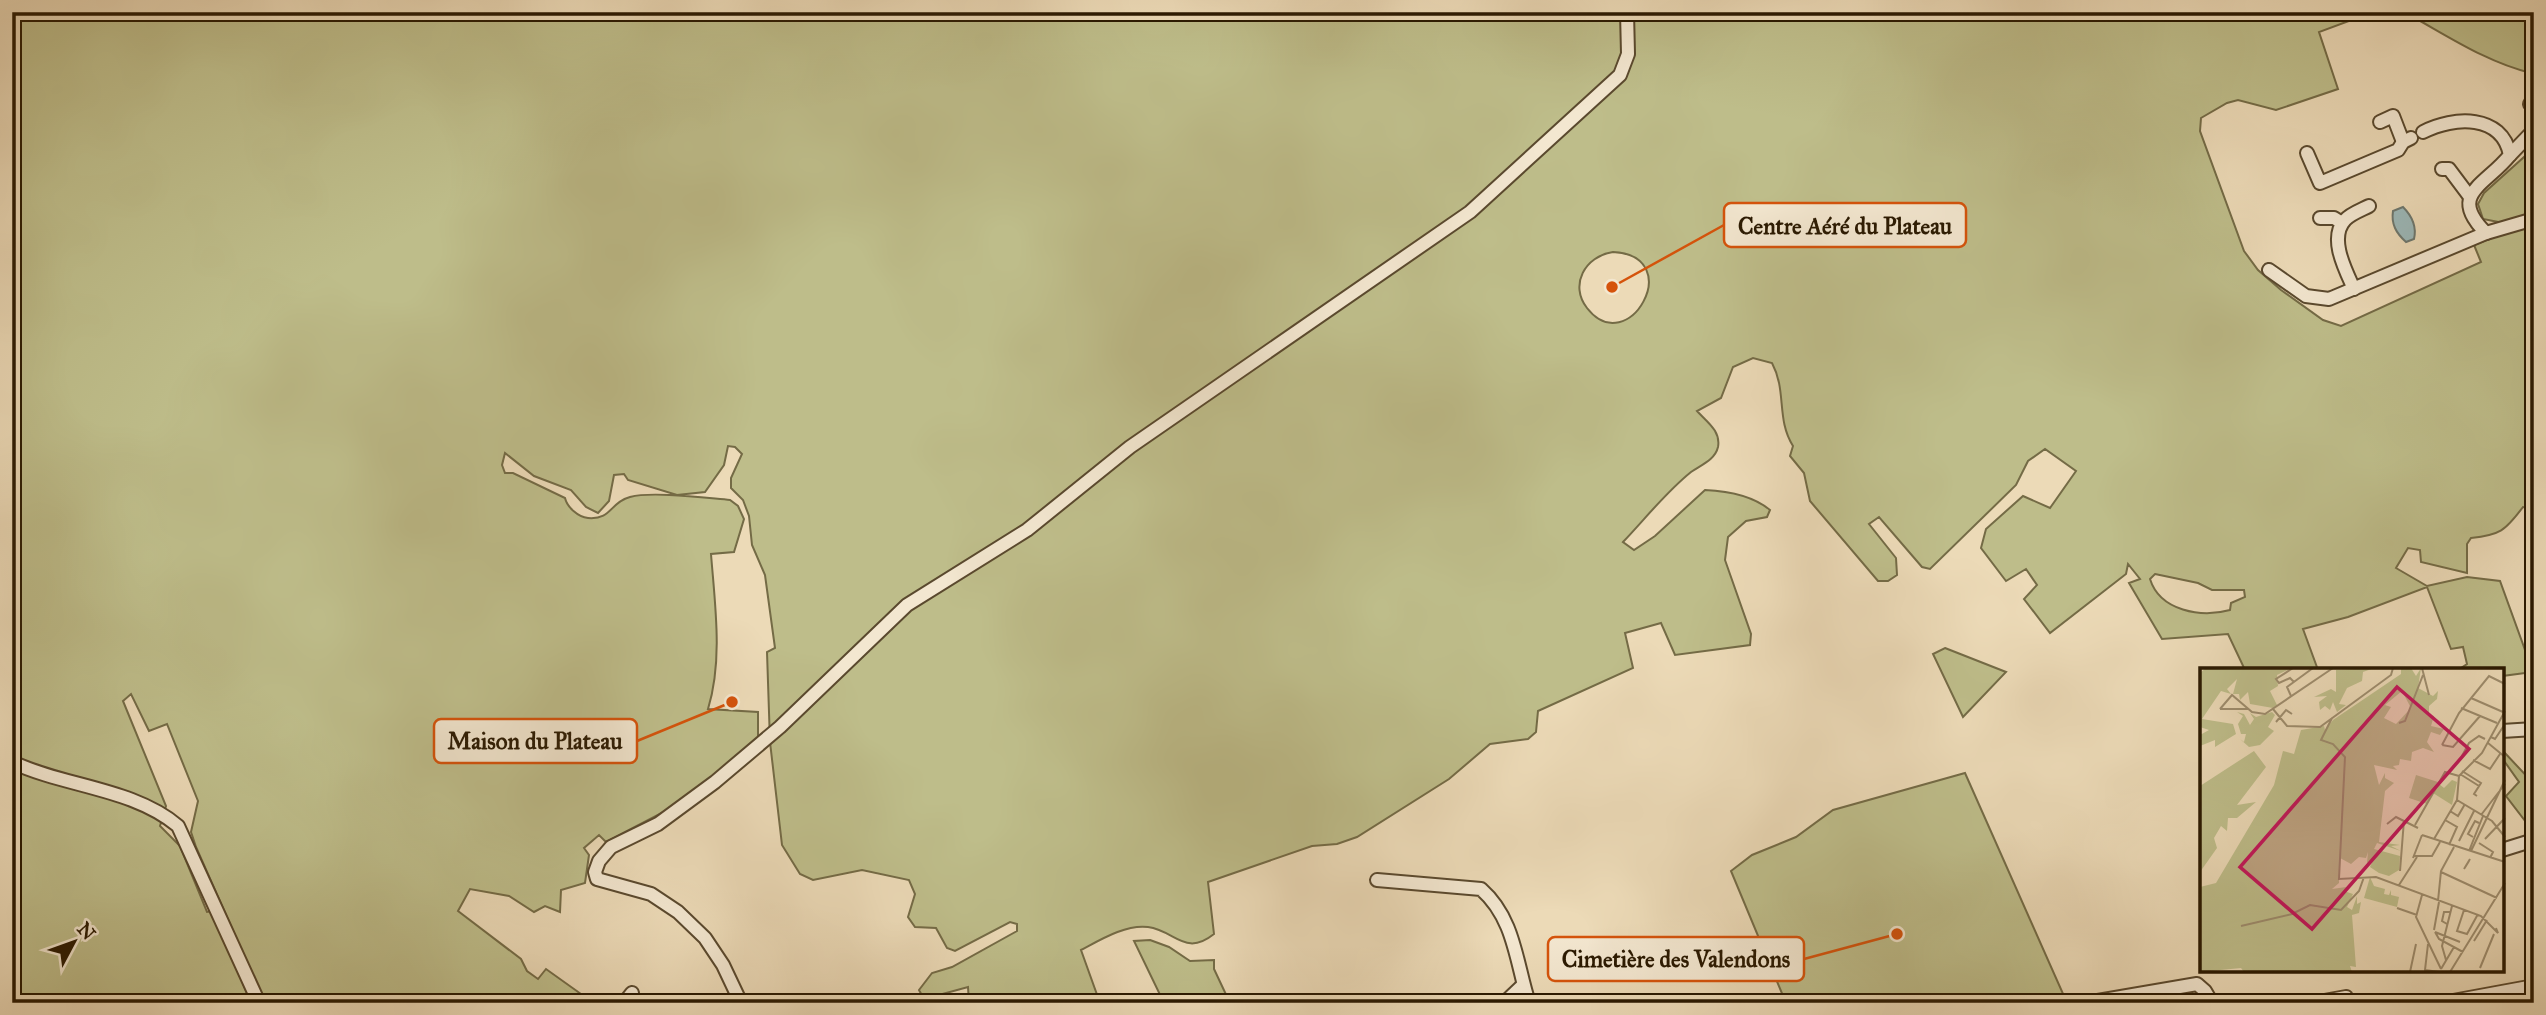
<svg xmlns="http://www.w3.org/2000/svg" width="2546" height="1015" font-family="'IM FELL Great Primer',serif">
  <style>
    .green { fill: #bebd8a; stroke: #746b46; stroke-width: 2; fill-rule: evenodd }
    .water { fill: #9cb8b8; stroke: #6e786f; stroke-width: 2 }
    .lines { fill: none; stroke-linecap: round; stroke-linejoin: round }
    .minor-casing { stroke: #5a492e; stroke-width: 16 }
    .minor { stroke: #f3e7d0; stroke-width: 12 }
    .inset-road { fill: none; stroke: #9e8d6e; stroke-width: 2 }
    .view { fill: #c2185b; fill-opacity: 0.15; stroke: #c2185b; stroke-width: 3.5 }
    .inset-edge { fill: none; stroke: #2a1901; stroke-width: 3.5 }
    .leader { fill: none; stroke: #d5530b; stroke-width: 2.5 }
    .callout-dot { fill: #d5530b; stroke: #f3e7d0; stroke-width: 2.5 }
    .callout { fill: #f3e7d0; stroke: #d5530b; stroke-width: 2.5 }
    .callout-label { font-size: 23px; text-anchor: middle; font-weight: bold; fill: #2a1901 }
  </style>
  <rect width="100%" height="100%" fill="#ecdab7"/>
  <filter id="stains"><feTurbulence type="fractalNoise" baseFrequency=".00286" numOctaves="4"/><feColorMatrix values="0 0 0 0 .2 0 0 0 0 .09 0 0 0 0 .02 0 0 0 .5 -.17"/></filter>
  <radialGradient id="worn" r=".72"><stop offset=".6" stop-color="#630" stop-opacity="0"/><stop offset="1" stop-color="#630" stop-opacity=".3"/></radialGradient>
  <!-- green -->
  <g class="green">
    <path d="M12,12H2373L2319,32L2338,89L2276,110L2238,100L2227,103L2201,118L2200,131L2244,251L2258,270L2281,290L2323,320L2341,326L2481,262L2474,245L2505,233L2498,222L2483,219L2478,204L2484,193L2534,148V509L2523,507C2505,531 2500,535 2471,538L2467,544V573L2421,562L2420,550L2408,548L2396,568L2427,586L2467,577L2500,581L2533,672L2502,676V670H2458L2467,664L2463,647L2451,649L2427,587L2348,617L2303,629L2318,670H2245L2228,634L2162,639L2129,583L2140,579L2128,564L2126,574L2050,633L2024,599L2037,585L2026,569L2006,581L1981,548L1986,529L2023,496L2050,508L2076,471L2045,449L2028,461L2016,485L1930,569L1922,567L1879,517L1869,524L1896,558L1897,575L1888,581H1878L1810,501L1804,473L1790,456L1793,446C1776,419 1787,391 1772,363L1753,358L1733,367L1721,398L1697,411C1707,422 1721,431 1718,447C1715,460 1701,465 1691,472C1665,493 1646,518 1623,542L1634,550L1655,536L1705,490C1727,491 1752,495 1770,510L1767,517L1746,521L1728,537L1725,560L1751,634L1750,645L1675,655L1661,623L1625,633L1633,668L1538,711L1536,732L1528,739L1490,744L1449,779L1357,837L1337,844L1312,846L1208,882L1214,934C1185,957 1176,931 1148,927C1126,924 1100,940 1081,950L1100,1003H969L968,987L924,999L919,990L932,973L952,967L1017,931V924L1010,922L955,951L947,948L936,928L915,927L908,917L915,894L909,880L862,870L813,880L800,874L782,845L770,742L767,652L775,648L765,575L752,545L749,516L743,500L731,488V478L742,454L735,447L728,446L724,465L705,492L677,495L628,480L624,474L614,475L609,501L598,513L586,507L571,490L534,476L505,453L502,465L505,473H513L565,498C567,507 578,517 588,518C612,520 610,502 630,497C652,491 706,498 730,500L738,506L744,519L734,552L711,554C715,605 723,660 708,709L758,712V738L681,803L606,842L599,835L584,848L589,855L585,883L561,890L560,912L545,906L534,912L509,896L470,889L458,911L521,959L527,971L538,979L546,969L581,994L577,1002C560,997 546,990 531,1003H265L196,847L191,832L198,801L167,724L149,731L131,694L123,701L166,806L160,826L180,846L207,912L213,911L251,1003H12ZM1613,252C1688,256 1628,361 1587,308C1569,285 1585,256 1613,252ZM2155,574L2198,583L2212,590H2244L2245,597L2231,603L2230,610C2201,618 2160,611 2150,579Z"/>
    <path d="M2404,12H2534V71L2531,73C2485,62 2445,34 2404,12Z"/>
    <polygon points="1945,648 2006,672 1963,717 1933,654"/>
    <polygon points="2502,744 2504,752 2534,784 2534,826 2529,826 2506,796 2519,782 2502,758"/>
    <polygon points="1965,773 2064,996 2033,1003 1786,1003 1731,871 1752,855 1796,837 1833,810"/>
    <polygon points="1150,940 1169,947 1190,961 1214,960 1214,969 1230,1003 1164,1003 1134,941"/>
  </g>
  <!-- water -->
  <path class="water" d="M2403,207C2412,216 2417,226 2414,239L2406,242C2396,233 2391,224 2393,211Z"/>
  <g class="lines">
    <!-- minor casing -->
    <g class="minor-casing">
      <g id="minor">
        <polyline points="2530,104 2534,99"/>
        <polyline points="2380,122 2393,116 2403,142"/>
        <path d="M2423,132C2454,116 2502,114 2510,155C2485,186 2447,194 2486,233"/>
        <polyline points="2307,153 2320,183 2398,150 2403,142 2411,138"/>
        <polyline points="2510,155 2534,130"/>
        <polyline points="2442,169 2449,169 2470,197"/>
        <polyline points="2320,218 2334,218 2342,223"/>
        <polyline points="2269,270 2306,296 2329,299 2486,233 2534,219"/>
        <path d="M2354,289C2346,271 2328,238 2345,220C2350,214 2361,210 2369,206"/>
        <polyline points="2502,731 2534,729"/>
        <path d="M12,762C65,787 133,788 178,826L259,1003"/>
        <polyline points="2502,850 2534,840"/>
        <path d="M1377,880L1481,889C1515,919 1516,963 1529,1003"/>
        <polyline points="624,1003 632,993"/>
        <polyline points="741,1003 723,965 705,938 678,912 651,894 597,879 595,872 599,861 611,847 658,824 715,782 780,727 907,605 1027,530 1130,447 1470,212 1620,75 1628,54 1627,12"/>
        <polyline points="1504,1003 1523,985"/>
        <polyline points="2086,1003 2197,984 2205,991 2212,1003"/>
        <polyline points="2313,1003 2346,997 2348,1003"/>
        <polyline points="2442,1003 2534,986"/>
      </g>
    </g>
    <!-- minor -->
    <use href="#minor" class="minor"/>
  </g>
  <!-- overview -->
  <g transform="translate(2200 668)">
    <rect width="304" height="304" fill="#ecdab7"/>
    <path d="M6,0H92L77,7L78,18L70,23L77,37L73,40L50,36L48,24L40,32L39,26H33L37,11L27,21L31,26L21,23L2,51L33,56L36,66L15,79V72L0,78V67L9,62L0,59V5ZM174,0L163,4L162,13L147,20L139,36L146,37L137,44L133,34L130,42L125,38L120,42L119,34L127,28L114,29L131,21L136,24V2ZM201,0H211L216,8L221,0L218,20L233,28L238,23L237,31L229,38V47L234,48L231,58L244,61L240,67L231,64L227,74L234,84L223,80L212,84L211,93L200,91L199,97L193,98L197,102L174,97L179,117L185,105V110L194,115L185,123L179,174L200,177L191,178L201,183L177,175L174,181L200,188L199,202L189,208L179,205L170,199L173,192L167,195L168,184L166,190L159,189L151,196L140,190L139,215L132,221L146,219L144,223L153,226L147,239L152,242L157,228V236L161,234L159,245L152,247L156,299L150,298L152,304H44L41,300L0,304V219L16,215L74,117L83,83L94,86L101,62L124,58L125,62L133,52L201,6ZM202,23L211,40L196,56L184,50L191,39L185,37ZM37,44L44,46L50,57L54,51L50,45L56,49L72,44L75,47L68,59L74,63L60,77L49,79L40,71L44,74L46,66H41L38,56L43,48ZM54,83L66,99L37,137L56,134L37,150H28L27,163L21,158L14,170L17,180L0,204V118ZM216,107L238,114L227,136L209,130ZM252,112L257,114L252,137L233,125L239,116L244,120ZM170,209L174,218L185,221L184,226L189,227L191,222V227L199,229L197,239L164,230Z" fill="#bebd8a" fill-rule="evenodd"/>
    <path class="inset-road" d="M93,0L76,11L79,15L90,10L94,14M222,0L229,27M91,28L87,19L113,0M271,30L303,44M261,40L297,55M20,41L32,27L52,44L65,46L133,0M20,41H48M73,41L87,58L120,59L191,7L193,0M305,43L282,85L259,108L257,132L292,153L305,169M132,50L121,72L133,76L145,89L139,211L176,209L281,248L298,265L296,260M76,54L86,42L92,46M199,55L205,53L223,7M291,69L295,71L305,56M288,75L305,89M242,77L259,45L289,8L305,16M242,77L253,79L280,48M262,88L269,75L279,68L285,71M273,92L290,101L300,86M262,103L281,115L274,126L277,128M260,106L279,118M250,143L258,148L265,136M281,147L305,116M245,152L257,159L249,177M187,156L196,149L218,160M215,157L245,104L259,108M222,167L305,194M273,169L268,166L275,153L279,155M234,171L257,132M285,171L305,150M259,173L274,143M279,175L293,184L290,190M269,183L283,148M271,183L305,112M214,188H232L240,174M213,190L222,167M269,193L264,201L270,191M200,203L204,152M241,204L297,230M199,217L217,189M222,227L216,249L241,301M238,233L241,203L254,179M197,240L217,247M264,242L257,263L267,266L278,246M247,256L242,253L244,244H250M41,258L92,246L110,237L141,242L159,223L164,209M234,262L239,234M235,264L239,271L263,284M235,264L260,274M274,273L287,252M228,276L225,302L239,304M246,292L242,278L252,238M280,300L294,266M241,301L254,279M210,304L216,276M250,304L305,215"/>
    <path class="view" d="M197,19L269,81L112,261L40,199Z"/>
    <rect width="304" height="304" class="inset-edge"/>
  </g>
  <!-- callouts -->
  <path class="leader" d="M1612 287L1724 225M732 702L637 741M1897 934L1804 959"/>
  <g class="callout-dot">
    <circle cx="1612" cy="287" r="7"/>
    <circle cx="732" cy="702" r="7"/>
    <circle cx="1897" cy="934" r="7"/>
  </g>
  <g class="callout">
    <rect x="1724" y="203" width="242" height="44" rx="7"/>
    <rect x="434" y="719" width="203" height="44" rx="7"/>
    <rect x="1548" y="937" width="256" height="44" rx="7"/>
  </g>
  <g class="callout-label">
    <text x="1845" y="234">Centre Aéré du Plateau</text>
    <text x="535" y="749">Maison du Plateau</text>
    <text x="1676" y="967">Cimetière des Valendons</text>
  </g>
  <!-- margin -->
  <rect width="2546" height="1015" fill="none" stroke="#ecdab7" stroke-width="42"/>
  <rect x="14" y="14" width="2518" height="987" fill="none" stroke="#2a1901" stroke-width="3.5"/>
  <rect x="21" y="21" width="2504" height="973" fill="none" stroke="#2a1901" stroke-width="2"/>
  <!-- north arrow -->
  <g transform="translate(74 942) rotate(49)" stroke="#f3e7d0" stroke-width="5" paint-order="stroke">
  <path d="M0-5L12 26L0 18L-12 26Z" fill="#2a1901"/>
  <text y="-10" font-size="19" font-weight="bold" text-anchor="middle" fill="#2a1901">N</text>
  </g>
  <rect width="100%" height="100%" filter="url(#stains)"/>
  <rect width="100%" height="100%" fill="url(#worn)"/>
</svg>
